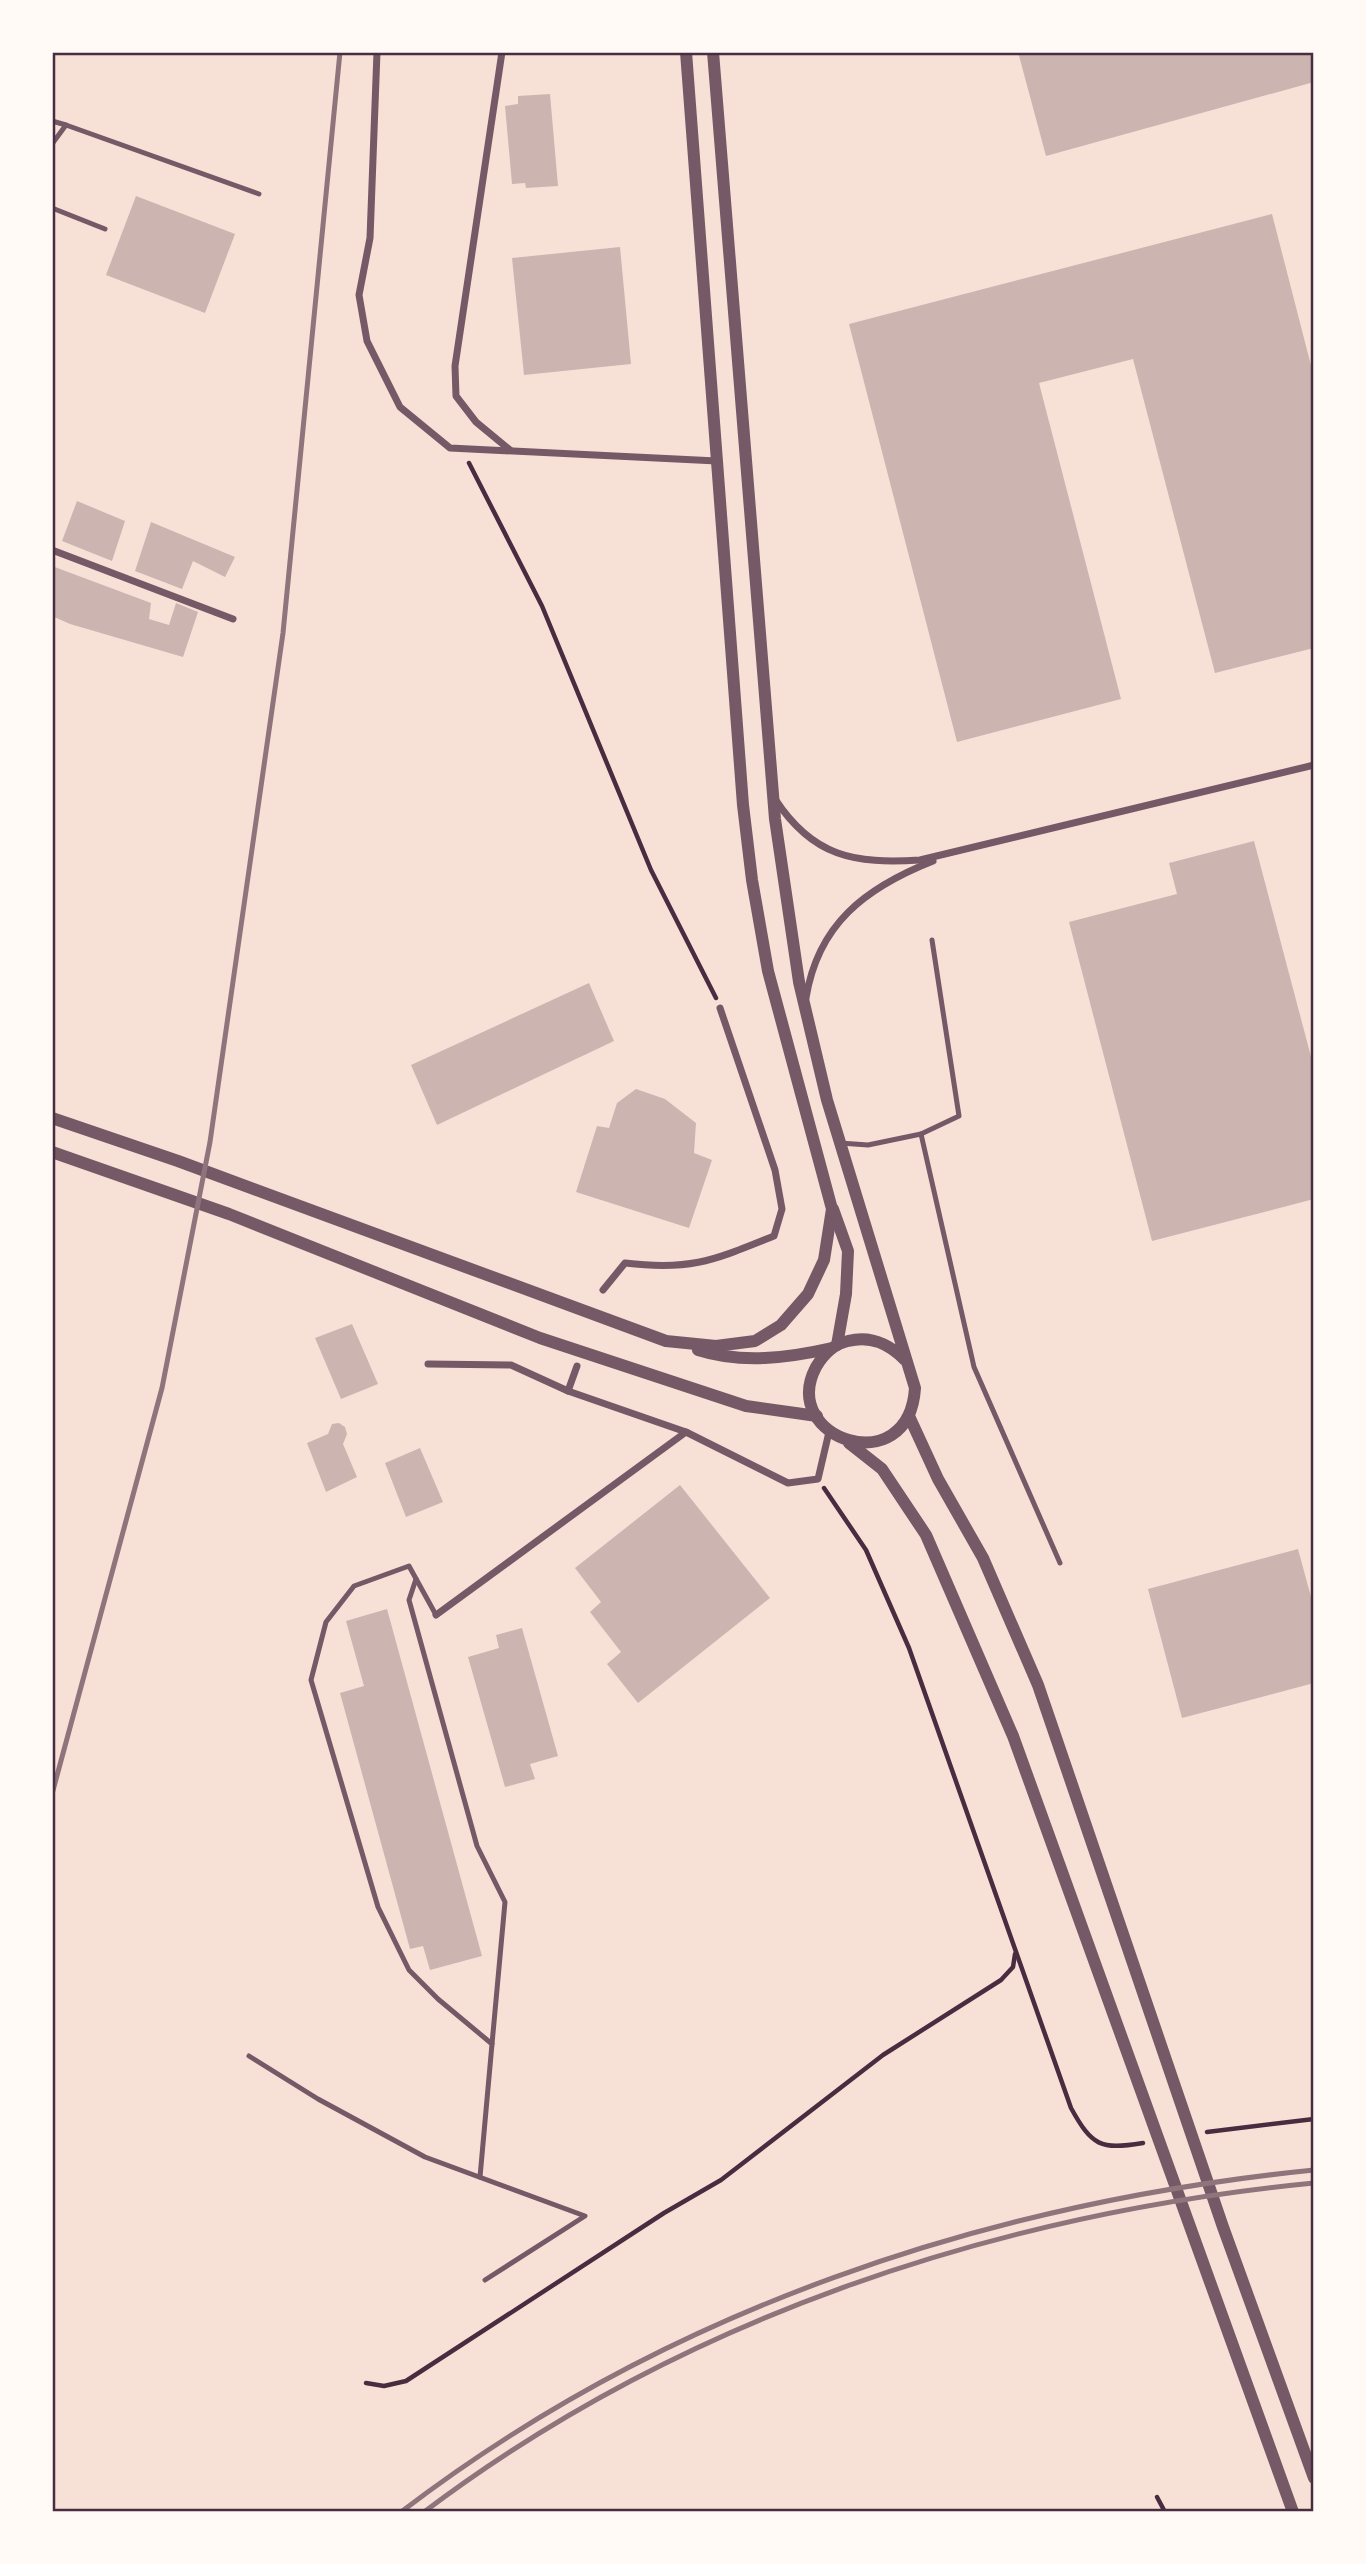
<svg xmlns="http://www.w3.org/2000/svg" width="1366" height="2564" font-family="Raleway,sans-serif">
  <style>
    .building { fill: #ccb4b1 }
    .lines { fill: none; stroke-linecap: round; stroke-linejoin: round }
    .path { stroke: #4a2c40; stroke-width: 4.5 }
    .service { stroke: #755966; stroke-width: 5 }
    .minor { stroke: #755966; stroke-width: 7 }
    .tertiary { stroke: #755966; stroke-width: 12 }
    .rail { stroke: #8f747c; stroke-width: 5 }
    .neatline { fill: none; stroke: #4a2c40; stroke-width: 2.5 }
  </style>
  <rect width="100%" height="100%" fill="#f7e1d7"/>
  <!-- building -->
  <g class="building">
    <polygon points="1018,52 1314,52 1314,82 1046,156"/>
    <polygon points="550,94 558,186 526,188 525,183 512,184 505,106 518,104 518,96"/>
    <polygon points="136,196 235,234 205,313 106,275"/>
    <polygon points="1272,214 1314,377 1314,648 1215,673 1133,359 1039,383 1121,699 957,742 849,324"/>
    <polygon points="620,247 631,364 524,375 512,258"/>
    <polygon points="77,501 125,521 112,561 62,541"/>
    <polygon points="151,522 235,557 225,577 193,561 182,589 135,571"/>
    <polygon points="52,566 151,603 149,619 169,625 176,603 198,612 183,657 70,624 52,616"/>
    <polygon points="1254,841 1314,1068 1314,1199 1152,1241 1069,922 1177,894 1169,863"/>
    <polygon points="589,983 614,1041 437,1125 411,1065"/>
    <polygon points="636,1089 665,1099 696,1123 694,1153 712,1160 689,1228 576,1192 597,1126 609,1128 617,1103"/>
    <polygon points="352,1324 378,1384 341,1399 315,1338"/>
    <polygon points="339,1423 345,1427 347,1434 343,1444 357,1477 326,1492 307,1443 328,1434 332,1424"/>
    <polygon points="420,1448 443,1502 406,1517 385,1463"/>
    <polygon points="680,1485 770,1598 638,1703 607,1664 621,1652 590,1612 601,1602 575,1568"/>
    <polygon points="1298,1549 1314,1608 1314,1683 1182,1718 1148,1589"/>
    <polygon points="387,1609 482,1956 430,1970 423,1946 410,1949 340,1693 364,1686 346,1621"/>
    <polygon points="522,1628 558,1756 530,1764 535,1779 505,1787 468,1657 499,1648 496,1635"/>
  </g>
  <g class="lines">
    <!-- path -->
    <g class="path">
      <polyline points="469,463 542,606 651,870 716,998"/>
      <path d="M824,1488L866,1550L909,1648L1071,2108C1092,2146 1100,2150 1143,2143"/>
      <polyline points="1207,2132 1314,2119"/>
      <polyline points="366,2383 384,2386 406,2381 664,2213 721,2180 883,2055 1001,1980 1013,1967 1015,1954"/>
      <polyline points="1157,2497 1165,2512"/>
    </g>
    <!-- service -->
    <g class="service">
      <polyline points="52,121 66,125"/>
      <polyline points="52,144 66,125 259,194"/>
      <polyline points="52,208 105,229"/>
      <polyline points="932,940 959,1116 921,1134 974,1367 1060,1563"/>
      <polyline points="840,1143 868,1145 921,1134"/>
      <polyline points="416,1579 409,1600 477,1846 505,1902 492,2044"/>
      <polyline points="436,1615 409,1566 354,1586 326,1622 311,1680 378,1907 409,1970 438,1999 492,2044 480,2177"/>
      <polyline points="249,2056 318,2099 425,2157 585,2216 485,2280"/>
    </g>
    <!-- minor -->
    <g class="minor">
      <polyline points="377,52 370,238 359,295 367,341 400,407 450,448 717,461"/>
      <polyline points="502,52 455,366 456,396 476,422 510,450"/>
      <polyline points="52,550 233,619"/>
      <path d="M775,799C813,857 854,864 920,860L1314,765"/>
      <path d="M806,998C818,924 865,888 933,861"/>
      <path d="M603,1290L625,1263C692,1271 714,1260 774,1236L782,1209L775,1170L720,1008"/>
      <polyline points="428,1364 511,1365 568,1391"/>
      <polyline points="577,1366 568,1391 686,1432"/>
      <polyline points="436,1615 686,1432 788,1483 818,1479 829,1432"/>
    </g>
    <!-- tertiary -->
    <g class="tertiary">
      <path d="M713,52L775,819L799,982L827,1100L915,1388C909,1483 778,1439 816,1367C823,1355 834,1344 848,1341C871,1335 889,1344 905,1360"/>
      <polyline points="52,1118 178,1161 666,1341 716,1346 755,1341 781,1325 808,1294 824,1260 832,1209 768,971 752,880 743,805 686,52"/>
      <polyline points="52,1152 229,1214 540,1338 746,1406 817,1416"/>
      <polyline points="833,1209 848,1251 846,1294 837,1345"/>
      <path d="M698,1350C742,1364 788,1358 832,1348"/>
      <polyline points="909,1416 938,1479 983,1558 1038,1685 1223,2227 1314,2478"/>
      <polyline points="849,1443 882,1469 926,1535 1013,1736 1293,2512"/>
    </g>
    <!-- rail -->
    <g class="rail">
      <polyline points="52,1794 162,1388 210,1142 283,633 340,52"/>
      <path d="M401,2512C665,2310 986,2203 1314,2170"/>
      <path d="M424,2512C681,2318 996,2214 1314,2183"/>
    </g>
  </g>
  <!-- border -->
  <rect width="1366" height="2564" fill="none" stroke="#fffaf5" stroke-width="108"/>
  <rect x="54" y="54" width="1258" height="2456" class="neatline"/>
</svg>
